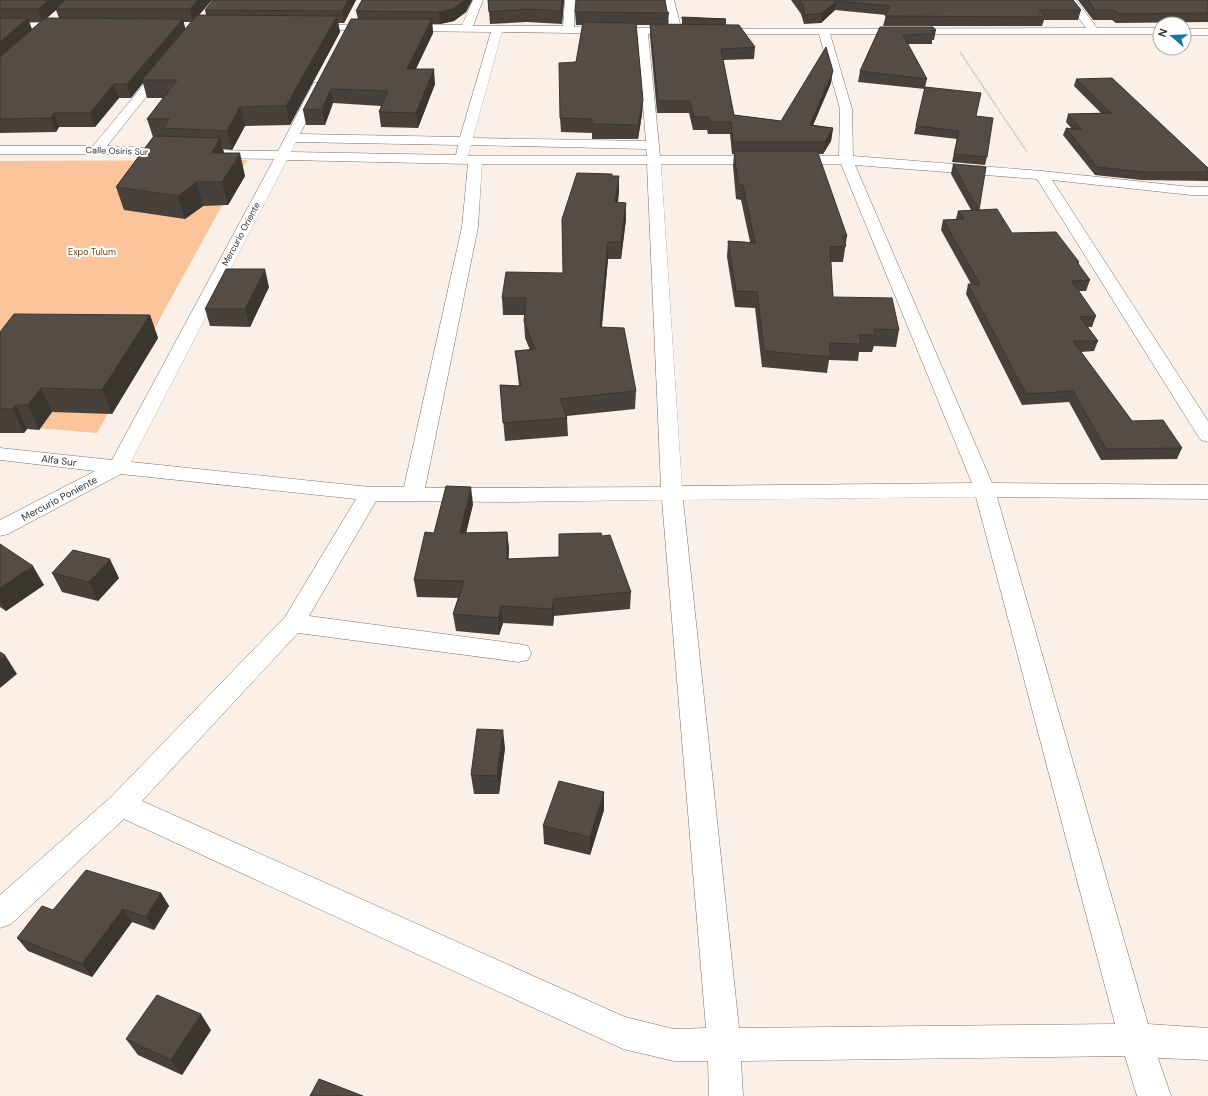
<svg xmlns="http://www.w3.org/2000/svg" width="1208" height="1096" font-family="'DM Sans',sans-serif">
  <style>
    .green { fill: #fcc49a }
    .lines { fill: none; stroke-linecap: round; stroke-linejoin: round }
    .minor-casing { stroke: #7a716a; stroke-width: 1 }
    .path { stroke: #b7afa9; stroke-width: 1.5; stroke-dasharray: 1 1; stroke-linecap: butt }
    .minor { fill: #fff; fill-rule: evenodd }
    .wall { fill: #48413b; fill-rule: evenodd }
    .shaded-wall { fill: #3b3530 }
    .building { fill: #544c45; stroke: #3b3530 }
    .labels { text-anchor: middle; stroke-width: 4; stroke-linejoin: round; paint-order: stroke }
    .far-street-label { font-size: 9px; fill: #322e2b; stroke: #fff }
    .far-park-label { font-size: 9px; fill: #703c0b; stroke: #fff }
    .street-label { font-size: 10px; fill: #322e2b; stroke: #fff }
  </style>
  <rect width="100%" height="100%" fill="#faf0e8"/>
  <!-- green -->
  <polygon class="green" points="247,160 97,433 0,425 0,161"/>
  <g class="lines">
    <!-- minor casing -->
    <g class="minor-casing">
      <g id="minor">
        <path d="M473,0H483L473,26H563L565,0H575L574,27L670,28L664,0H674L681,28L684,31L683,33L648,34L660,156H839L840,109L819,34H713L708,31L709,29L1086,28L1066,0H1076L1097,28H1160V34H830L852,109L853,156L1042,171L1191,187H1208V195H1191L1052,180L1208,421V442L1201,440L1198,436L1037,179L855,165L992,483L1208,485V499L997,497L1148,1024L1208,1028V1060L1158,1058L1171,1096H1137L1125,1056L741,1061L743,1096H709L708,1061H674L623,1049L124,819L11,924L0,928V895L111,797L285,617L356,499L121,474L8,534L0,536V520L95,471L0,460V448L112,460L274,159L211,158L206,157L204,154L206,151L211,150L278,151L312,86L314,83H322L324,86L300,134L460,137L491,32L309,30L305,29L304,27L305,25H462ZM502,32L637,34L646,141L473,138ZM296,142L458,145L456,155L291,152ZM471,145L646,149L647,156H468ZM287,160L468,164L462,227L404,487H370L131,462ZM482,164H647L661,487L425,488L478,227ZM661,164H841L972,483L682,486ZM976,497L1115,1024L739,1028L683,500ZM662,500L706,1028L674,1029L625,1017L142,801L298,633L519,662L528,660L531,653L528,646L519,644L309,616L376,501L510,502Z"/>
        <polygon points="0,23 65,23 70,26 65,29 0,29"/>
        <rect x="1184" y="29" width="24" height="6"/>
        <polygon points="164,64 168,65 170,67 107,146 173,149 178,150 180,153 178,156 173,157 97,154 0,154 0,146 93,146 160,65"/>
      </g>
    </g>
    <!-- path -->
    <polyline class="path" points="960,52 1027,152"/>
    <!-- minor -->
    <use href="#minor" class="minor"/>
  </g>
  <!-- wall -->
  <g class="wall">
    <path d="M0,0H212L199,15H206L205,10L356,0L344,23H338L340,32L290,125L245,126L232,150L223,149L224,153L245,176L228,205L203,206L185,219L124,210L116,187L153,137L147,119L163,98H147L143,83L131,98H119L95,127H59L56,132L0,133ZM56,10L59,18H47ZM29,22H41L32,29ZM183,22H191L185,29Z"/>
    <polygon points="362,0 472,0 466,12 454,21 440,24 432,24 433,33 416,69 435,84 418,128 381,127 379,112 381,106 333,103 325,125 306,125 303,110 358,19 356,11"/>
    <polygon points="488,0 564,0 562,24 527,22 490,24"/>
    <polygon points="791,0 1073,0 1081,10 1078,20 1044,20 1042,26 883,26 886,15 835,10 821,23 804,24 801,14"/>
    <polygon points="1078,0 1208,0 1208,22 1116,23 1112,20 1093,20"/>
    <polygon points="667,11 669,13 668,24 682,25 682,17 726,19 726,25 755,47 754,59 723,60 734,115 781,121 831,83 813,125 833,128 831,141 823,154 819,154 818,156 847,236 843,262 831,262 833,297 899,330 896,347 874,346 872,352 859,352 858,361 829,360 827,373 762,367 755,308 735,307 727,257 728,241 750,242 741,200 736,199 733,166 734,154 732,154 730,134 708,134 707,130 693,130 689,113 657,113 650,36 650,25 636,25 643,100 642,114 638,139 592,139 592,133 561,132 560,118 576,62 583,25 576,25 575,12"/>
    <polygon points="880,27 936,30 934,40 932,40 932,44 908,44 927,79 925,87 976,116 987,157 985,165 952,162 957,139 914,134 925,89 858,82 860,71"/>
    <polygon points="1076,79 1208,168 1208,181 1141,180 1095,175 1063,135 1066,128 1071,128 1066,122 1068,114 1101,113 1074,86"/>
    <polygon points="953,164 979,210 1012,233 1079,262 1078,265 1090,280 1086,291 1078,291 1096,316 1092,327 1088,327 1098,341 1094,351 1081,352 1132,421 1182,448 1177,459 1101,460 1069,402 1022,405 966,294 968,284 971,284 941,230 943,220 956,219 958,211 971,210 951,174"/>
    <polygon points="612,176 619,191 618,203 626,219 621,259 608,259 602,327 636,391 635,409 567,416 567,418 568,436 505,441 500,385 519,386 517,368 515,351 530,350 525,338 524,321 525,315 503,315 502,298 563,273"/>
    <polygon points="269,287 250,327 210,326 205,309"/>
    <polygon points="150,315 158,338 112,414 52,412 39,430 27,429 24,433 0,433 0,332"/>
    <polygon points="473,504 466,533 507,532 509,549 508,559 559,557 602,536 631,592 630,609 554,616 553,626 503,623 499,635 456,631 453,614 458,598 417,597 414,580 434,533"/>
    <polygon points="0,544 44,585 6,611 0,607"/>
    <polygon points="52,573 119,578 98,601 62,592"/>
    <polygon points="505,748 499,794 474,794 471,775"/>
    <polygon points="604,810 590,855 544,844 543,826"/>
    <polygon points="161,893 169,906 154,930 132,922 92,977 28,951 17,938 53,910"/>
    <polygon points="211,1030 182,1075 138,1055 126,1039"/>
  </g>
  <!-- shaded-wall -->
  <g class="shaded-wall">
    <polygon points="49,0 67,0 56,9 56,10 42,22 38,9"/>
    <polygon points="198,0 212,0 193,22 190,9"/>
    <polygon points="348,0 356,0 344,23 342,11"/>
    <polygon points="465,0 472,0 466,12 454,21 440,24 439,12"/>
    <polygon points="562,0 564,0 562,24 561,11"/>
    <polygon points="837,1 835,10 821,23 822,13"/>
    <polygon points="337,16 340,32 290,125 286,106"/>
    <polygon points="28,18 32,30 0,59 0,42"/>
    <polygon points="183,19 186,31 142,80 143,83 131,98 127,84"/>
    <polygon points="432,19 433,33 409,83 407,69"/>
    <polygon points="434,69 435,84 418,128 416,113"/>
    <polygon points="833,71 831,83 808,137 810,125"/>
    <polygon points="114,84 119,98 95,127 90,113"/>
    <polygon points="331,89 333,103 325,125 322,109"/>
    <polygon points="643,100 642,114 638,139 638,125"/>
    <polygon points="240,107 245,126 232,150 227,131"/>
    <polygon points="54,113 59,127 56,132 51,118"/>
    <polygon points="833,128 831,141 823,154 825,142"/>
    <polygon points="220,138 226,161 212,153"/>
    <polygon points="240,153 245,176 228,205 222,182"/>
    <polygon points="619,176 619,191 615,218 615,202"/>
    <polygon points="197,182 203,206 185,219 178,196"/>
    <polygon points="626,203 626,219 621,259 621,242"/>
    <polygon points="608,242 608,259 600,344 600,327"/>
    <polygon points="265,269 269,287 250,327 245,309"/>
    <polygon points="150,315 158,338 112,414 102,390"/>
    <polygon points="41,388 52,412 39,430 28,405"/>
    <polygon points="16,405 27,429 24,433 13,409"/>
    <polygon points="471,487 473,504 462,550 460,533"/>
    <polygon points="507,532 509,549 508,576 507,559"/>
    <polygon points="110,559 119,578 98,601 89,582"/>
    <polygon points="33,566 44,585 6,611 0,601 0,588"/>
    <polygon points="554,599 554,616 553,626 552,609"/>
    <polygon points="501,606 503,623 499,635 498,618"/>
    <polygon points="5,655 17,674 0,688 0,659"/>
    <polygon points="503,730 505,748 499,794 497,776"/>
    <polygon points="604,792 604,810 590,855 590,837"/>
    <polygon points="161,893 169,906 154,930 146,917"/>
    <polygon points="123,909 132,922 92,977 82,964"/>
    <polygon points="201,1014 211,1030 182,1075 171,1060"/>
  </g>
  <!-- building -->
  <g class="building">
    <polygon points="0,0 49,0 38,9 0,9"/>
    <polygon points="65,0 198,0 190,9 56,9"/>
    <polygon points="213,0 348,0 342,11 205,10"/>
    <polygon points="362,0 465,0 453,9 439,12 356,11"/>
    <polygon points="488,0 562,0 561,11 527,9 489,12"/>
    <polygon points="576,0 665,0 667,11 669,13 575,12"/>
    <polygon points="799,0 1073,0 1081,10 1039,10 1045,17 885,16 890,6 837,1 822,13 805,15 803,5"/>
    <polygon points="1088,0 1208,0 1208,13 1119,14 1115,10 1095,10"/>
    <polygon points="197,15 337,16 286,106 240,107 227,131 163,128 169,119 147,119 177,80 142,80"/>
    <polygon points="682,17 726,19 682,19"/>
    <polygon points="0,18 28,18 0,42"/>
    <polygon points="45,18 183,19 127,84 114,84 90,113 54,113 51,118 0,119 0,57"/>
    <polygon points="351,19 432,19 407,69 434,69 416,113 379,112 388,91 331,89 322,109 303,110"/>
    <polygon points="583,22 636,23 643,100 638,125 592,124 592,119 560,118 559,63 576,62"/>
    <polygon points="650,24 739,25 755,47 721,49 734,115 781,121 826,47 833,71 810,125 833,128 825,142 733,142 731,122 709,122 708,117 694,117 690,101 658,101"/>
    <polygon points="880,27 933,27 936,30 931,31 934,34 903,35 927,79 860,71"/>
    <polygon points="1112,78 1208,168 1208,172 1144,172 1097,167 1066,128 1082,130 1068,114 1111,113 1076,79"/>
    <polygon points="925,87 981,93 976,116 993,118 987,157 954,154 959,131 916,126"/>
    <polygon points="154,136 220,138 212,153 240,153 222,182 197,182 178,196 116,187"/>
    <polygon points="734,151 819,151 818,153 847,236 842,236 846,246 830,247 833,297 892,298 899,330 874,329 876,335 859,335 861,344 830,343 830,357 764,351 757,292 736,291 728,241 755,243 743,185 738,184"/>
    <polygon points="953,164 986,167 979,210 997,209 1012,233 1056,232 1079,262 1077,262 1090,280 1072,281 1096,316 1080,317 1098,341 1073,341 1132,421 1163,420 1182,448 1106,449 1073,391 1026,394 968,284 980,284 943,220 964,219 958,211 979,210"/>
    <polygon points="577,173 612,174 612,176 619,176 615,202 626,203 621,242 608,242 600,327 624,328 636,391 560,399 567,418 503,423 500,385 521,386 515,351 535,349 524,321 526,298 502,298 506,272 563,273 562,219"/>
    <polygon points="226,269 265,269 245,309 205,309"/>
    <polygon points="14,314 150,315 102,390 41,388 28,405 16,405 13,409 0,409 0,332"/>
    <polygon points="446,486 471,487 460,533 507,532 507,559 559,557 559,534 601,533 602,536 610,535 631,592 554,599 552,609 501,606 498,618 453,614 464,581 414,580 425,532 434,533"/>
    <polygon points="0,544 33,566 0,588"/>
    <polygon points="73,550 110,559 89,582 52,573"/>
    <polygon points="0,652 5,655 0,659"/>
    <polygon points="477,729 503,730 497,776 471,775"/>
    <polygon points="559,781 604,792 590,837 543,826"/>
    <polygon points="86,870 161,893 146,917 123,909 82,964 17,938 42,906 53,910"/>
    <polygon points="157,995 201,1014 171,1060 126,1039"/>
    <polygon points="319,1079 363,1096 310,1096"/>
  </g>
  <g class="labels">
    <!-- far-street labels -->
    <g class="far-street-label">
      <text transform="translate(117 151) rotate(2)" y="3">Calle Osiris Sur</text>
      <text transform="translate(241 234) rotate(-62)" y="3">Mercurio Oriente</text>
    </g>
    <!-- far-park labels -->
    <g class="far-park-label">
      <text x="92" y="255">Expo Tulum</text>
    </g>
    <!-- street labels -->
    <g class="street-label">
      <text transform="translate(59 460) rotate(7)" y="4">Alfa Sur</text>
      <text transform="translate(59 498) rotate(-28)" y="4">Mercurio Poniente</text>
    </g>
  </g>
  <!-- north arrow -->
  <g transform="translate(1172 36) rotate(289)"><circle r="19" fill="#ffffff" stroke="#adabaa"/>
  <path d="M0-3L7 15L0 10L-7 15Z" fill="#1b75a4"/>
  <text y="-6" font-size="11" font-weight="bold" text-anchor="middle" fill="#322e2b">N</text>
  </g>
</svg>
